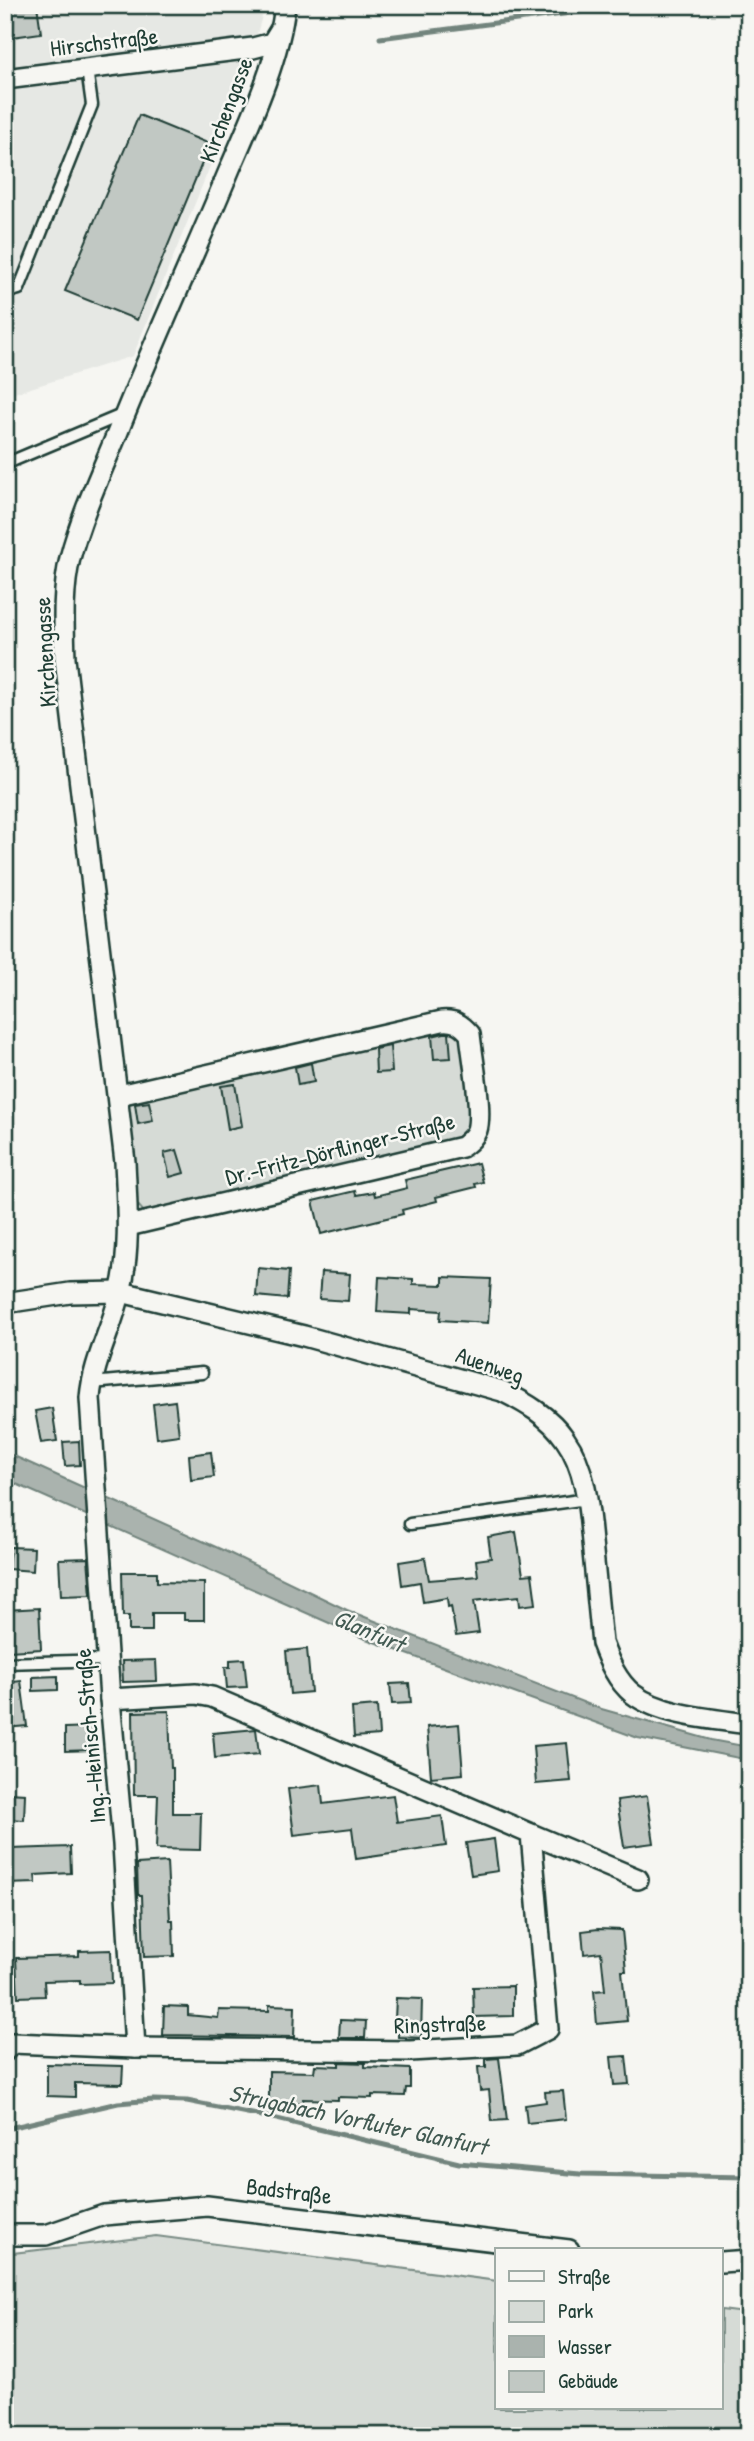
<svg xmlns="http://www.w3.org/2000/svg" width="754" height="2441" font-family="'Patrick Hand',sans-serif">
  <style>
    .built { fill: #e6e8e4 }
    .green { fill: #d6dbd6; stroke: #7a8c85; stroke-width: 2 }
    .water { fill: #aab3ae; stroke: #72847d; stroke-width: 2 }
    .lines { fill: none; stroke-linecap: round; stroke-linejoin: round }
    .stream { stroke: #72847d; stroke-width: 5 }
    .building { fill: #c1c8c3; stroke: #1f3d34; stroke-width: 2 }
    .lane-casing { stroke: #1f3d34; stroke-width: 15 }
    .street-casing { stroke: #1f3d34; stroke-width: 24 }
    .lane { stroke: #f6f6f2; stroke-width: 10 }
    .street { stroke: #f6f6f2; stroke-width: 19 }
    .labels { text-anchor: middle; stroke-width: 5; stroke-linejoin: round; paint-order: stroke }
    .street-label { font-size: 23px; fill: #1f3d34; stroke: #f6f6f2 }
    .water-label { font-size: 24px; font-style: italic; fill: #425a52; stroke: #f6f6f2 }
  </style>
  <rect width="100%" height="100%" fill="#f6f6f2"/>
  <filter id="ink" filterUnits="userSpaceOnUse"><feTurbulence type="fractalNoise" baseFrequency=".0143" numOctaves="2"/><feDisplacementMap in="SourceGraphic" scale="14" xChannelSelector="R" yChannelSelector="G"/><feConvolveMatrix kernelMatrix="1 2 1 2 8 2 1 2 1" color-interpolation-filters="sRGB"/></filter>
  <g filter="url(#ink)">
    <!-- built -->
    <polygon class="built" points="5,5 265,5 243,85 133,356 5,396"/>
    <!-- green -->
    <g class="green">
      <polygon points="453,1027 462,1034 471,1126 459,1140 144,1212 137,1204 127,1104"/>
      <polygon points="156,2236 497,2281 497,2408 721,2408 721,2310 745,2313 749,2310 749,2436 5,2436 5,2254"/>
    </g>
    <!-- water -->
    <polygon class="water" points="5,1452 227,1552 347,1610 598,1708 711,1740 749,1747 749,1760 638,1738 363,1638 5,1479"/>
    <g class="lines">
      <!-- stream -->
      <g class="stream">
        <polyline points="380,38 633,5"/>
        <polyline points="5,2129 118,2103 153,2100 187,2101 277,2119 459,2163 580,2174 749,2177"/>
      </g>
    </g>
    <!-- building -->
    <g class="building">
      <polygon points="5,5 37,5 41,33 5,38"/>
      <polygon points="139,115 210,144 137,320 65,291"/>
      <polygon points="444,1033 449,1033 451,1058 434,1059 432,1036"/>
      <polygon points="390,1046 392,1072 376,1073 375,1049"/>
      <polygon points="311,1063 314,1082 298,1085 295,1067"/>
      <polygon points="235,1084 242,1126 228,1129 221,1086"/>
      <polygon points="149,1102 153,1121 138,1124 135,1104"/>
      <polygon points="177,1150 184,1173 170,1177 164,1153"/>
      <polygon points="478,1163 483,1182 475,1184 476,1187 436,1197 437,1201 402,1210 403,1214 321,1234 313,1201 355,1191 356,1195 374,1192 375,1196 407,1188 405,1180"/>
      <polygon points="258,1268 289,1271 287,1299 256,1296"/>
      <polygon points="321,1272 350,1274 348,1301 319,1299"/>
      <polygon points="379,1277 413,1279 413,1284 443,1285 443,1277 491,1279 488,1323 440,1320 441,1311 411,1309 411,1314 377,1312"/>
      <polygon points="175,1401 179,1435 157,1438 153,1404"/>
      <polygon points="52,1408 57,1441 41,1443 35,1411"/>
      <polygon points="79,1441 80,1465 65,1466 63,1442"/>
      <polygon points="211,1452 214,1477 191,1480 189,1455"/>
      <polygon points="516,1532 523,1575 532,1574 536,1604 520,1606 519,1596 474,1601 479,1633 456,1636 451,1606 448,1607 447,1598 423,1602 420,1582 402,1585 399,1562 425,1558 429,1580 478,1576 476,1560 491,1558 488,1537"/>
      <polygon points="10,1547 34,1548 33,1571 8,1569"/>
      <polygon points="88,1558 91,1595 61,1596 59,1559"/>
      <polygon points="122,1572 157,1572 157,1582 204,1583 204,1620 184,1620 184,1613 152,1613 152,1631 129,1631 129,1616 123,1616"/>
      <polygon points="39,1608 41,1649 9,1651 6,1610"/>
      <polygon points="307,1649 311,1692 290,1694 286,1651"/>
      <polygon points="244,1659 247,1687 227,1688 225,1667 230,1667 230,1660"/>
      <polygon points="156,1660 157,1681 123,1682 122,1661"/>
      <polygon points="58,1676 58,1690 33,1691 33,1677"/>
      <polygon points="21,1681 27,1726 5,1728 5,1683"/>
      <polygon points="409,1683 411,1703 392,1704 390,1684"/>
      <polygon points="377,1706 379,1735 354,1737 352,1708"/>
      <polygon points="169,1711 171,1768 173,1768 173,1813 201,1813 200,1850 156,1849 158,1795 134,1795 133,1712"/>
      <polygon points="459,1724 463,1774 431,1777 427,1727"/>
      <polygon points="93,1727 93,1750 65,1751 65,1728"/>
      <polygon points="256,1729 259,1754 215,1758 213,1733"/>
      <polygon points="567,1743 571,1781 536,1784 533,1746"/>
      <polygon points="321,1785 323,1804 393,1795 397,1822 442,1816 446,1846 356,1859 352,1828 294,1835 288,1789"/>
      <polygon points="8,1793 25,1794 24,1820 7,1819"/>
      <polygon points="647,1796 654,1843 624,1847 617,1800"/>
      <polygon points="494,1839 498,1871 471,1875 466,1843"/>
      <polygon points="70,1847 71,1873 35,1875 36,1883 5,1884 5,1857 11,1857 11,1849"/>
      <polygon points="167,1862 170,1920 173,1920 174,1956 144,1957 142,1895 138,1895 137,1864"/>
      <polygon points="598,1929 622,1930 626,1971 622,1971 627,2021 597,2024 594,1991 605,1990 601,1952 584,1954 582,1931"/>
      <polygon points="111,1950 112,1983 80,1984 80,1980 44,1981 45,1996 18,1997 16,1958 79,1956 79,1951"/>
      <polygon points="513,1986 513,2016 474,2017 473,1987"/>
      <polygon points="396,1998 422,1999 421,2038 398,2037 398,2020 395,2019"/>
      <polygon points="269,2005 295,2006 294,2037 163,2035 164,2006 188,2007 188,2015 218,2018 219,2010 269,2011"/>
      <polygon points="340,2020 366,2021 365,2038 339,2038"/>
      <polygon points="626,2056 629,2084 614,2085 611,2057"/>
      <polygon points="499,2058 507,2120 492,2121 489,2090 480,2091 478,2067 486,2067 486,2059"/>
      <polygon points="339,2062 365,2063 365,2067 410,2069 410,2088 406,2088 405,2096 372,2095 372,2098 338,2097 338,2100 303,2099 303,2103 269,2101 269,2071 314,2072 315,2065 339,2066"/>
      <polygon points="47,2064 123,2066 122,2084 75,2083 75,2097 47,2096"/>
      <polygon points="563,2091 566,2119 527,2123 525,2105 546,2102 545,2092"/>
    </g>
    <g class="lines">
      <!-- lane casing -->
      <g class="lane-casing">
        <g id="lane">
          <polyline points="5,293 19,289 92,105 87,69"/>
          <polyline points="5,464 124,414"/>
          <polyline points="92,1383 202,1373"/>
          <polyline points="410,1524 587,1499"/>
          <polyline points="5,1663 108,1660"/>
        </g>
      </g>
      <!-- street casing -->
      <g class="street-casing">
        <g id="street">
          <polyline points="5,79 253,48 272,43 280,30"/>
          <path d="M119,1095L442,1021C455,1020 461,1024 470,1034C472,1056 483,1111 477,1130C474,1138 468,1142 462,1147L128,1226"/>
          <path d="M5,1303L70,1293L121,1292L304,1336L502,1391C526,1403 549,1416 565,1439C588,1471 589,1515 593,1552C596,1583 599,1613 602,1643C609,1662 617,1681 633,1694C662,1716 713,1719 749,1724"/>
          <polyline points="110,1699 196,1694 212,1697 531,1834 548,2029 517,2045 410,2051 135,2048"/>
          <polyline points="531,1834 638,1879"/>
          <path d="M5,2051L12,2043L135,2048L123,1844L110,1699L90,1398C93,1361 112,1329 120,1293C131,1250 127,1205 125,1162L65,659C64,625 62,591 70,558C81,516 100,475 117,434C153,344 194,255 231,166C252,118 280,56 285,5"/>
          <polyline points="5,2235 46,2235 104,2215 207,2206 569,2250"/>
          <polyline points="721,2262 749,2260"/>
        </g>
      </g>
      <!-- lane -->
      <use href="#lane" class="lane"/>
      <!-- street -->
      <use href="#street" class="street"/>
    </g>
  </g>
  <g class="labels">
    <!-- street labels -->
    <g class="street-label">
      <text transform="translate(104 42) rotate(-7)" y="8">Hirschstraße</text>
      <text transform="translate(226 110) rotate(-69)" y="8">Kirchengasse</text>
      <text transform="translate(45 652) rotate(-93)" y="8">Kirchengasse</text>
      <text transform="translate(340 1149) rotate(-14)" y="8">Dr.-Fritz-Dörflinger-Straße</text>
      <text transform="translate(490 1365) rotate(19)" y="8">Auenweg</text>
      <text transform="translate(90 1736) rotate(-95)" y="8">Ing.-Heinisch-Straße</text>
      <text transform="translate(440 2024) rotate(-2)" y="8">Ringstraße</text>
      <text transform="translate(289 2191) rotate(7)" y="8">Badstraße</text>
    </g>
    <!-- water labels -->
    <g class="water-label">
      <text transform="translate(369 1631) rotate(23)" y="8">Glanfurt</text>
      <text transform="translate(358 2120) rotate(12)" y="8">Strugabach Vorfluter Glanfurt</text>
    </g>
  </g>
  <!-- margin -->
  <rect width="754" height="2441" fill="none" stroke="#f6f6f2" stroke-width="28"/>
  <rect x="14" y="14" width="726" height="2413" fill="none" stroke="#1f3d34" stroke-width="2.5" filter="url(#ink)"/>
  <!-- legend -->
  <rect x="495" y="2248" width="228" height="161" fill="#f6f6f2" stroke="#a0aca6" stroke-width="2"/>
  <rect x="509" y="2271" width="35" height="10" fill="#f6f6f2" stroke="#a0aca6" stroke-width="2"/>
  <text x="558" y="2284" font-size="21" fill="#1f3d34">Straße</text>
  <rect x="509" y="2301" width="35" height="21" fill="#d6dbd6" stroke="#a0aca6" stroke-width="2"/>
  <text x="558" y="2318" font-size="21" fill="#1f3d34">Park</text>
  <rect x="509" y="2336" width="35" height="21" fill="#aab3ae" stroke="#a0aca6" stroke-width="2"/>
  <text x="558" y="2354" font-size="21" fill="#1f3d34">Wasser</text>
  <rect x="509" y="2371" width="35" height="21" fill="#c1c8c3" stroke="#a0aca6" stroke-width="2"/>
  <text x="558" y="2388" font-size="21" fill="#1f3d34">Gebäude</text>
</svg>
